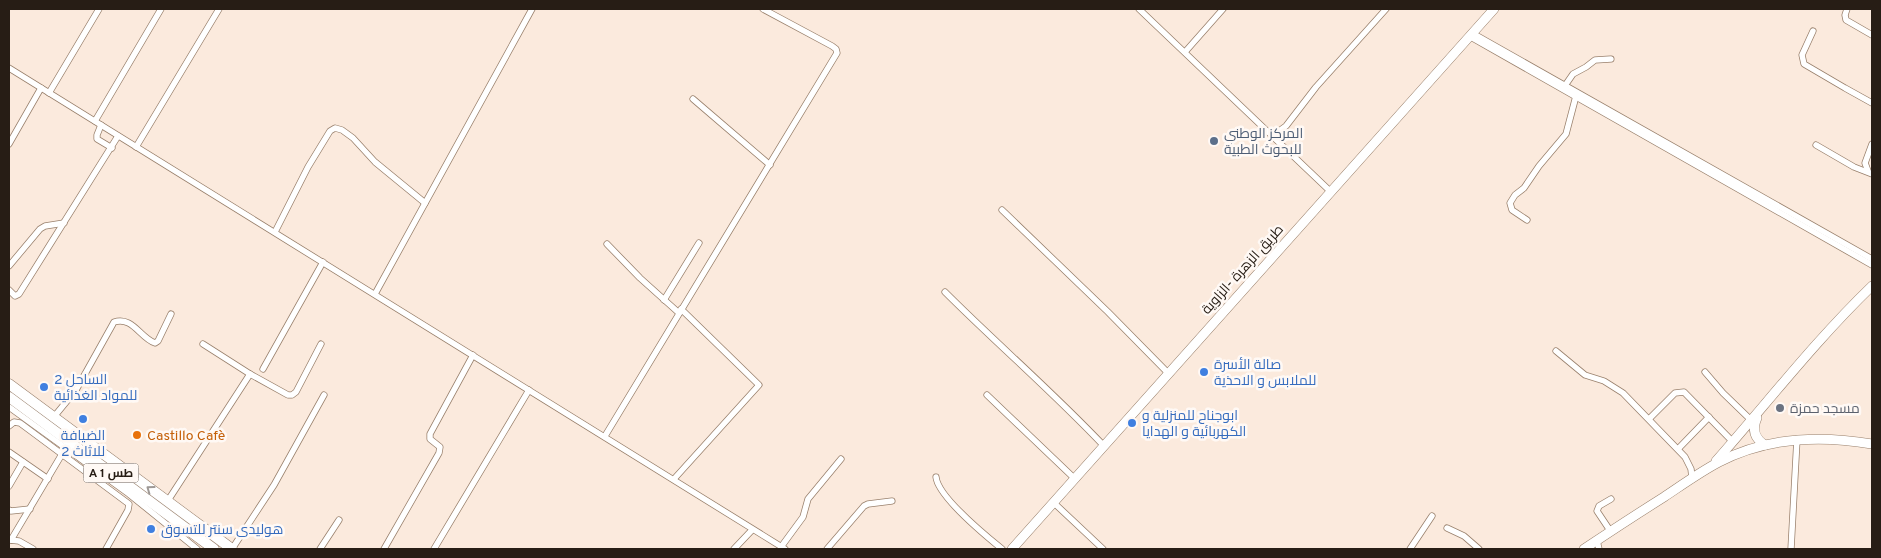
<svg xmlns="http://www.w3.org/2000/svg" width="1881" height="558" font-family="Overpass,Cairo,sans-serif">
  <style>
    .lines { fill: none; stroke-linecap: round; stroke-linejoin: round }
    .street-casing { stroke: #99806c; stroke-width: 7 }
    .secondary-casing { stroke: #99806c; stroke-width: 10 }
    .primary-casing { stroke: #99806c; stroke-width: 10 }
    .highway-casing { stroke: #99806c; stroke-width: 11 }
    .street { stroke: #fff; stroke-width: 5.5 }
    .secondary { stroke: #fff; stroke-width: 9 }
    .primary { stroke: #fff; stroke-width: 9 }
    .highway { stroke: #fff; stroke-width: 10 }
    .oneway { stroke: #9e9996 }
    .service-dot { fill: #5c6f8a; stroke: #fff9f5; stroke-width: 2 }
    .shop-dot { fill: #3f7fe0; stroke: #fff9f5; stroke-width: 2 }
    .worship-dot { fill: #6b7280; stroke: #fff9f5; stroke-width: 2 }
    .food-dot { fill: #e8710a; stroke: #fff9f5; stroke-width: 2 }
    .labels { text-anchor: middle; stroke-width: 5; stroke-linejoin: round; paint-order: stroke }
    .shield { fill: #fff9f5; stroke: #685f58; stroke-width: 1 }
    .shield-label { font-size: 12px; font-weight: bold; fill: #271d15 }
    .service-label { font-size: 14px; fill: #4e5e75; stroke: #fff9f5; text-anchor: start }
    .street-label { font-size: 14px; fill: #271d15; stroke: #fff9f5 }
    .shop-label { font-size: 14px; fill: #366cbe; stroke: #fff9f5; text-anchor: start }
    .worship-label { font-size: 14px; fill: #5b616d; stroke: #fff9f5; text-anchor: start }
    .food-label { font-size: 14px; fill: #c56008; stroke: #fff9f5; text-anchor: start }
  </style>
  <rect width="100%" height="100%" fill="#fbeadd"/>
  <g class="lines">
    <!-- street casing -->
    <g class="street-casing">
      <g id="street">
        <polyline points="1139,9 1330,191"/>
        <polyline points="1847,9 1845,15 1846,20 1872,35"/>
        <polyline points="1813,31 1802,55 1804,64 1845,88 1872,103"/>
        <polyline points="1472,33 1872,259"/>
        <polyline points="1469,36 1872,265"/>
        <polyline points="1185,52 1223,9"/>
        <polyline points="9,68 785,549"/>
        <polyline points="1564,87 1573,74 1586,67 1595,60 1611,59"/>
        <polyline points="49,93 99,9"/>
        <polyline points="693,99 770,165"/>
        <polyline points="95,121 161,9"/>
        <polyline points="101,125 97,135 97,139 112,148"/>
        <polyline points="1272,136 1286,126 1316,87 1386,9"/>
        <polyline points="9,144 41,88"/>
        <polyline points="1816,145 1854,167 1872,174"/>
        <polyline points="136,147 219,9"/>
        <polyline points="1868,171 1865,163 1872,144"/>
        <polyline points="1002,210 1108,312 1168,373"/>
        <polyline points="1527,220 1512,210 1510,203 1515,195 1524,188 1539,166 1566,134 1576,96"/>
        <polyline points="275,232 308,167 330,131 335,128 342,130 353,138 375,162 425,203"/>
        <polyline points="607,244 640,278 679,313"/>
        <polyline points="9,266 40,229 45,226 64,223"/>
        <polyline points="9,290 15,296 19,294 118,136"/>
        <path d="M945,292C997,344 1053,392 1104,446"/>
        <polyline points="375,294 532,9"/>
        <polyline points="664,300 699,243"/>
        <polyline points="203,344 250,374 288,395 292,395 296,392 321,344"/>
        <polyline points="1556,351 1585,375 1604,381 1623,393 1685,457 1691,469 1692,478"/>
        <polyline points="263,369 323,262"/>
        <polyline points="1705,372 1723,393 1752,421"/>
        <polyline points="987,395 1074,478"/>
        <polyline points="9,407 129,494 197,549"/>
        <path d="M53,418L76,390L114,322C133,316 140,338 155,343L158,341L171,314"/>
        <polyline points="1649,419 1675,393 1684,392 1733,442"/>
        <polyline points="9,426 14,422 20,423 129,504 128,510 106,549"/>
        <polyline points="605,436 837,53 836,49 832,46 763,9"/>
        <polyline points="1678,449 1709,417"/>
        <polyline points="9,452 48,479"/>
        <path d="M936,477C938,497 986,536 1002,549"/>
        <polyline points="674,479 759,385 681,309"/>
        <polyline points="9,486 23,462"/>
        <polyline points="167,502 250,374"/>
        <polyline points="1053,502 1103,549"/>
        <polyline points="9,510 11,511 30,509"/>
        <polyline points="1447,528 1464,536 1479,549"/>
        <polyline points="1611,532 1597,511 1599,506 1611,499"/>
        <polyline points="10,540 19,541 33,549"/>
        <polyline points="11,540 62,454"/>
        <polyline points="1597,541 1599,549"/>
        <polyline points="781,547 803,517 808,499 841,459"/>
        <polyline points="232,549 274,485 324,395"/>
        <polyline points="320,549 339,520"/>
        <polyline points="384,549 439,453 440,447 430,439 430,434 473,355"/>
        <polyline points="434,549 529,390"/>
        <polyline points="734,549 752,530"/>
        <polyline points="827,549 864,506 868,504 892,501"/>
        <polyline points="1410,549 1432,516"/>
        <polyline points="1791,549 1797,439"/>
      </g>
    </g>
    <!-- secondary casing -->
    <g class="secondary-casing">
      <g id="secondary">
        <path d="M1757,418C1752,429 1754,438 1765,445"/>
        <path d="M1716,461C1768,402 1816,340 1872,286"/>
        <path d="M1584,549C1611,531 1637,514 1664,497C1682,485 1700,472 1719,462C1767,437 1820,435 1872,444"/>
      </g>
    </g>
    <!-- primary casing -->
    <g class="primary-casing">
      <polyline id="primary" points="1012,549 1494,9"/>
    </g>
    <!-- highway casing -->
    <g class="highway-casing">
      <g id="highway">
        <polyline points="9,384 232,549"/>
        <polyline points="9,397 214,549"/>
      </g>
    </g>
    <!-- street -->
    <use href="#street" class="street"/>
    <!-- secondary -->
    <use href="#secondary" class="secondary"/>
    <!-- primary -->
    <use href="#primary" class="primary"/>
    <!-- highway -->
    <use href="#highway" class="highway"/>
  </g>
  <!-- one-way arrows -->
  <defs><path id="oneway-chevron" d="M-2-3.5L2.5 0L-2 3.5" fill="none" stroke-width="1.6" stroke-linecap="round" stroke-linejoin="round" transform="scale(1.25)"/></defs>
  <use class="oneway" href="#oneway-chevron" transform="translate(150 489) rotate(-144)"/>
  <!-- markers -->
  <circle class="service-dot" cx="1214" cy="141" r="5"/>
  <g class="shop-dot">
    <circle cx="1204" cy="372" r="5"/>
    <circle cx="44" cy="387" r="5"/>
    <circle cx="83" cy="419" r="5"/>
    <circle cx="1132" cy="423" r="5"/>
    <circle cx="151" cy="529" r="5"/>
  </g>
  <circle class="worship-dot" cx="1780" cy="408" r="5"/>
  <circle class="food-dot" cx="137" cy="435" r="5"/>
  <g class="labels">
    <!-- shield labels -->
    <rect class="shield" x="83.5" y="463.5" width="55" height="19" rx="4"/>
    <g class="shield-label">
      <text x="111" y="477">A 1 طس</text>
    </g>
    <!-- service labels -->
    <g class="service-label">
      <text x="1224" y="138">المركز الوطني<tspan x="1224" dy="16">للبحوث الطبية</tspan></text>
    </g>
    <!-- street labels -->
    <g class="street-label">
      <text transform="translate(1242 269) rotate(-48)" y="5">طريق الزهرة -الزاوية</text>
    </g>
    <!-- shop labels -->
    <g class="shop-label">
      <text x="1214" y="369">صالة الأسرة<tspan x="1214" dy="16">للملابس و الاحذية</tspan></text>
      <text x="54" y="384">الساحل 2<tspan x="54" dy="16">للمواد الغذائية</tspan></text>
      <text x="1142" y="420">ابوجناح للمنزلية و<tspan x="1142" dy="16">الكهربائية و الهدايا</tspan></text>
      <text x="83" y="440" text-anchor="middle">الضيافة<tspan x="83" dy="16">2 للاثاث</tspan></text>
      <text x="161" y="534">هوليدى سنتر للتسوق</text>
    </g>
    <!-- worship labels -->
    <g class="worship-label">
      <text x="1790" y="413">مسجد حمزة</text>
    </g>
    <!-- food labels -->
    <g class="food-label">
      <text x="147" y="440">Castillo Cafè</text>
    </g>
  </g>
  <!-- border -->
  <rect width="1881" height="558" fill="none" stroke="#271d15" stroke-width="20"/>
</svg>
